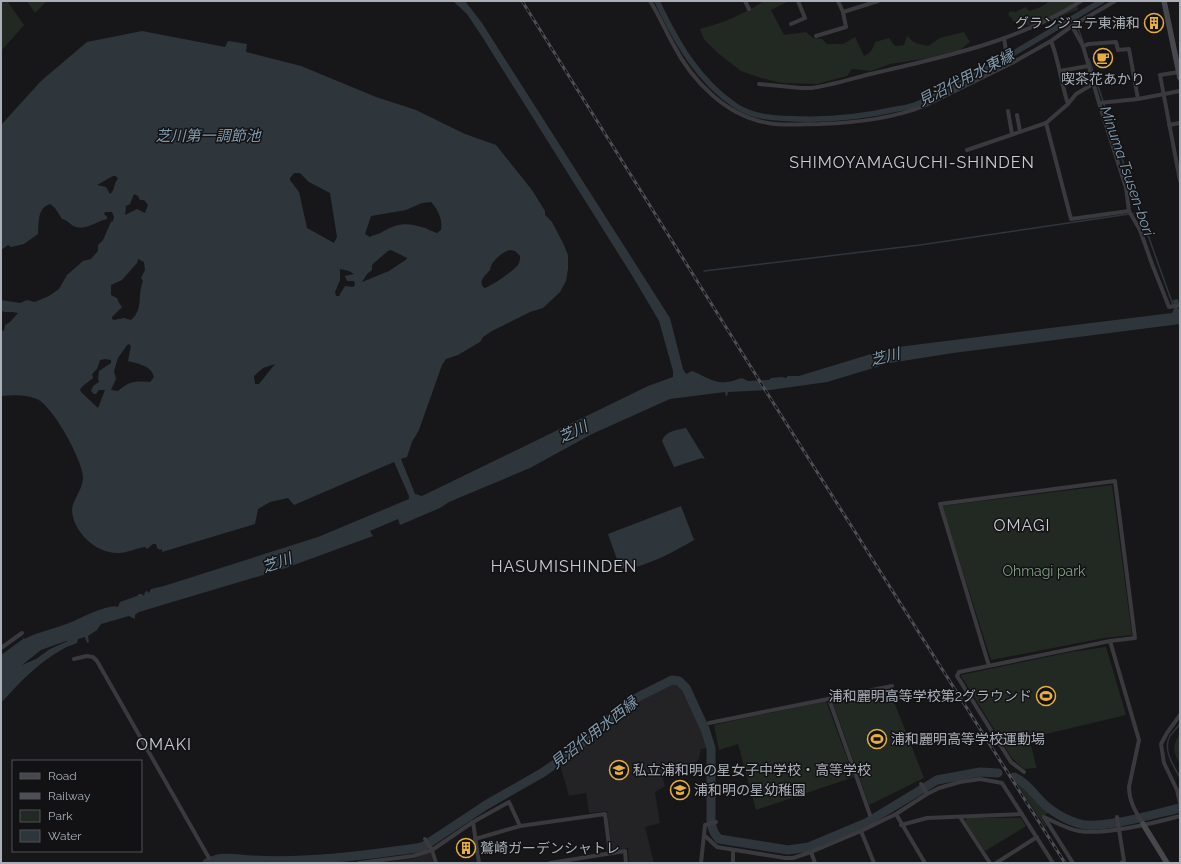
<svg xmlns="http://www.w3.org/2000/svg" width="1181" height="864" font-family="Raleway,'Noto Sans JP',sans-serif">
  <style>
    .built { fill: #232326 }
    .green { fill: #222922 }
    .water { fill: #2e363c; fill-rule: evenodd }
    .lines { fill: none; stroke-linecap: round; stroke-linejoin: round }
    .stream { stroke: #2e363c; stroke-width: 1.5 }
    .canal { stroke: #2e363c; stroke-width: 5.5 }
    .river { stroke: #2e363c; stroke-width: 9 }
    .street { stroke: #39393e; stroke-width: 4 }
    .secondary { stroke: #47484e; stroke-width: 5.5 }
    .rail-casing { stroke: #4e4f55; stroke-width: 3 }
    .rail { stroke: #121214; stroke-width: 1.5; stroke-dasharray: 4.5; stroke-linecap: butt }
    .labels { text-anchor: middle; stroke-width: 3; stroke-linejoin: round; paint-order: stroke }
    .poi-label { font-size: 14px; fill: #aaafb8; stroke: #121214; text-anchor: start }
    .park-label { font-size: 14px; fill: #83a185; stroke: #121214 }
    .water-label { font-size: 15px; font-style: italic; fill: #849cb0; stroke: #121214 }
    .quarter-label { font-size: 16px; letter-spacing: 1px; fill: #cbced4; stroke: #121214 }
  </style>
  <rect width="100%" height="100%" fill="#171719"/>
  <!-- built -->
  <g class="built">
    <polygon points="670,684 674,684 679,685 684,693 696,713 702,730 707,748 701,749 699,759 695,763 662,776 665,786 655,792 660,823 645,827 654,863 629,863 628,848 614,851 612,850 607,811 589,813 586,793 569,796 560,765 635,701"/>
    <polygon points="429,852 431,854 433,863 378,863 413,859"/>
  </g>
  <!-- green -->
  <g class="green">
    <polygon points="1,1 7,1 24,25 1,51"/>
    <polygon points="27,1 47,1 35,13"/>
    <path d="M764,1H789L771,10L784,35L806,32L813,38L822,39L827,44H843L855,37L864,56C871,53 873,49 875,42L889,38L895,46L904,45L907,36L915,43L928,46L940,38L964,32L970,42L960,50L928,58L890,64L871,71L852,69L847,76L817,84L782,83L761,78L741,71L719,54L704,39L700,29C723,23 744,14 764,1Z"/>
    <path d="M1049,1H1072L1077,4L1078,10L1061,16L1056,21H1047L1037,27L1020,23H1015L1008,14L1010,11L1015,12L1026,7L1029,11C1036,9 1045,6 1049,1Z"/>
    <polygon points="1112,485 1132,635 1104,638 991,660 942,506"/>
    <polygon points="1106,647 1126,715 1029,738 1036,765 1036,768 1024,769 1012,758 961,676 961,675 1071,652"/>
    <polygon points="889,689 924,778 869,805 832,700"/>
    <polygon points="826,701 854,777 756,810 738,744 719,750 714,725"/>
    <path d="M1180,733V765C1173,751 1172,747 1180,733Z"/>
    <polygon points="1016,782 1018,782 1034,800 1048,813 1041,817 1047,826 1045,827"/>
    <polygon points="967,818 1021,818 1026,826 985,851 965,821"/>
  </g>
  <!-- water -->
  <g class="water">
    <path d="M453,1H465L482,23L670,318L683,369L686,374L692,371C703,375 715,384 726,382C732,382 737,379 742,378L748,381L769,380L771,378L782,377L786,378L788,376H799L884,350L895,349L898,347L1172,313L1174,309L1173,300L1178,299L1179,303L1178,308L1180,312V324L953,353L890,363L827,382L770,390L728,392L727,396H726L725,392L670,399L592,434L530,468L449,502L440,508L400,525L398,519L370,531L373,536L283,569L139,612L135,615V619L129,616L101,624L97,630L88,636L89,642L87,643L85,637L78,639L77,643C73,645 67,646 63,649C39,662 20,682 1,703V655L23,639V637L24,639C40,631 58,628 74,621C83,617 108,604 118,607L120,602L137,596L139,594H142L144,596L145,592L147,591L149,593L151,589L164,586L318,537L409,499V496L394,462L294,505L288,498L270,502L258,509L255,524L162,552V549L160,550L157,548L156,544H153L147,549L145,547C137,548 127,553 119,553C96,554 73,532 72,510C72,501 83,489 83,478C84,462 52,405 37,399C25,394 13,395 1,396V330L4,331L5,325L10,322L18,313C12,311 7,313 1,311V300L20,303L27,300L35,302L49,296L59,289L67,275L83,261L91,259L98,251V245L103,240L111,222L113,221L114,217L112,212H105L104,214L107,217V219C97,221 87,230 76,227C71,226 68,220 62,219L55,208L50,204C37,208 39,223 38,234L24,244L11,247L8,245L1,250V125L41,81L87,42L142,31L225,47L228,41L247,44L246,52L301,66L376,97L416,110L465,134L496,145L532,190L545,211V215L552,222L563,243L568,255V269L566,281L560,292L543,308L530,312L492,331L483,337L480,342L458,355L446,359L442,365L419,430L412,442L407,457L401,459L415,494L422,496L648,386L673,377V371L659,321L633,277L481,35L467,14ZM294,173H300L309,182L330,193L337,237L334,243L307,228L299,192L290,180V178ZM113,176H116L118,179C113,183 116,190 110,194L106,187L97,185ZM134,194L138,196L140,200H144L148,205L145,213L137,209L125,215L126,206L130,204ZM431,202C438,209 443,220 441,230L437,233C433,232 430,230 425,228C407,222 398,223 382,232C378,235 374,234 370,237L365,234L371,216L406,210L422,203ZM391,250L407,258V259L389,271L362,282L367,274L372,270V265L374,263L388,251ZM510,250L515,251L520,256C520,259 520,262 518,265C513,271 491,287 484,288C478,282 484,277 488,272C492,268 489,271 491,266C493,260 504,251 510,250ZM138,259L144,262L145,270L141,278L143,281C137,295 144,309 131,320L124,318L114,320L112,319V317L122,307L119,303L117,298L111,295V285L122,280L137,263ZM340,269L349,271L354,274L345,276L347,281H354L355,285L353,287L345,286L339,296H336L335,292L340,280ZM129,344L131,346L128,361C138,364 151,365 154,377L150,382C135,381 130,381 118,391L111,390L116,379L114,371L118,358L127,345ZM105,359L111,360V363L99,371L98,379L99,382L93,386L91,391L94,394H96L99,390H105L98,408L81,392L80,389L83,386L93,378L92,374L97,369L100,360ZM275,364L259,384H255L254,376L263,368ZM66,641H68L50,649L36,659L22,665L41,650Z"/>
    <path d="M686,428L705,459L702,458L674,467L662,441C665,431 677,430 686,428Z"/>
    <path d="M681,506L694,540C677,550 640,571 620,568L608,534Z"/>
  </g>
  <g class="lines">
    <!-- stream -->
    <g class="stream">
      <polyline points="1075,17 1076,21"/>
      <polyline points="1077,25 1083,42"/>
      <polyline points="1089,59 1140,213 1173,305"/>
      <polyline points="1134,213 1140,213"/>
      <polyline points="704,271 920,245 1129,214"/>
      <path d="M1180,724C1177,728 1173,732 1170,736C1162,750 1174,766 1180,778"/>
    </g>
    <!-- canal -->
    <path class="canal" d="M657,1C676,41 698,81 736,106C756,119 778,118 800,119C832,120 866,116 897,109C903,108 911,107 917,104C938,96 957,85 977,74C1019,51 1060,25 1102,1"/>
    <!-- river -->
    <g class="river">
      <path d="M1014,777C1029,783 1037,800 1050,809C1058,815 1070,821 1080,824C1101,830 1158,813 1180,808"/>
      <path d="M207,863C221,855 236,859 252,860C269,861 287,861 304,860C342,859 379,853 417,848L424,846L486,805L542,773L565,757L627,704L640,696L672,680L679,681L686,688L705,729L711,748V820C712,828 713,833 719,839L788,850L809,847L866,823L937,780L980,772L998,773"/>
    </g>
    <!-- street -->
    <g class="street">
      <path d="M650,1C659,15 665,30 673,44C692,81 726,116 768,123C784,126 803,124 820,124C855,123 891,119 924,106L1012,63L1051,41L1072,26L1115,1"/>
      <polyline points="745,1 749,9"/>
      <polyline points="843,12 878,1"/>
      <polyline points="791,24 805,18 798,1"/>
      <polyline points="1072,26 1083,46 1099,103 1126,188 1129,211 1140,230 1152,264 1169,307 1180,305"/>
      <polyline points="816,36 846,27 843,12 838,1"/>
      <polyline points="1004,38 1006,51 1012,63"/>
      <path d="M1051,41C1059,61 1061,83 1068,104"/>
      <polyline points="1083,46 1089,44 1116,42 1118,50 1129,49 1138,99"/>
      <polyline points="1060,71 1088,66"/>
      <polyline points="1179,72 1160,75 1180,181"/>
      <path d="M759,84L801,88H811C834,85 856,77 879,72C948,56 1021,40 1081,1"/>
      <polyline points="1099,103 1138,99 1180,91"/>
      <polyline points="1008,111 1012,134"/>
      <polyline points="1017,115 1020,131"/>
      <polyline points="1046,123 1071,219 1129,211"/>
      <polyline points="1169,125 1180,123"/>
      <polyline points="967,150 1046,123 1068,104 1076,94 1093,84"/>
      <polyline points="1126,188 1134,187"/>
      <path d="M1110,641L1139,740L1129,787C1129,802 1136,812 1143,824"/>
      <polyline points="1,648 22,633"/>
      <polyline points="74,659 87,656 93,657 97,661 209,858"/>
      <polyline points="989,666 940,504 1115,481 1135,638 1110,641 959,672 957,676 1011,762 1024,772"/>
      <polyline points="829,699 870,815"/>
      <polyline points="1180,715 1167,733 1161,744 1164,763 1177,790 1180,803"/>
      <polyline points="709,723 892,686"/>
      <polyline points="921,784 927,794"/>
      <polyline points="896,814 925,863"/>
      <polyline points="960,817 990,863"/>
      <path d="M1044,817C1055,822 1067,829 1079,831C1104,835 1154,823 1180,816"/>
      <polyline points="1044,817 1073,863"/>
      <polyline points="1117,817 1124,861 1121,863"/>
      <polyline points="473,822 479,863"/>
      <polyline points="901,825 927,818 1022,814"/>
      <polyline points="861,831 874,863"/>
      <polyline points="704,835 717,847 785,858 793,858 811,852 861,831 896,814 927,794 939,788 960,782 980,779 1002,783 1053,863"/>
      <polyline points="425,839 432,850 436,863"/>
      <polyline points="475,839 520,826 605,814 610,853"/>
      <polyline points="733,850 733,863"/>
      <polyline points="811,852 815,863"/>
      <polyline points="359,863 413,856 432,850 473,822 509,802 520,826"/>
      <polyline points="550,863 625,851 626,863"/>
      <polyline points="701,863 705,825 716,822"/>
      <polyline points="996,863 1037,837"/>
    </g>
    <!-- secondary -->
    <g class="secondary">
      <polyline points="1164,1 1180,78"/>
      <polyline points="1143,824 1167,863"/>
    </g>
    <!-- rail casing -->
    <g class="rail-casing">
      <polyline id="rail" points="522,1 774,404 1065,863"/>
    </g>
    <!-- rail -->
    <use href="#rail" class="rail"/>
  </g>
  <!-- icons -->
  <defs>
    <g id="building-ring" transform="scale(1)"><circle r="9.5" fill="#121214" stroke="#e5af44" stroke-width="1.5"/><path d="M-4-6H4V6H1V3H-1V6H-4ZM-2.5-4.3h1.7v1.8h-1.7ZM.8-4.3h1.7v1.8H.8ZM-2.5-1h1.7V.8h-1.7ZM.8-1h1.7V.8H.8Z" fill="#e5af44"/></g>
    <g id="cafe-ring" transform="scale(1)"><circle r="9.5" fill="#121214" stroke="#e5af44" stroke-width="1.5"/><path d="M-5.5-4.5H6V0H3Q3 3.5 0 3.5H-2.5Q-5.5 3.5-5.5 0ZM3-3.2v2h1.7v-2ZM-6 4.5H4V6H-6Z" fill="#e5af44"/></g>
    <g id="stadium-ring" transform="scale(1)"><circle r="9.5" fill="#121214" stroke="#e5af44" stroke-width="1.5"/><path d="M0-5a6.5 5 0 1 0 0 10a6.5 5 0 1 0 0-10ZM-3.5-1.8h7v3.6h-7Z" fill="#e5af44"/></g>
    <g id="school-ring" transform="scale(1)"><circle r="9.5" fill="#121214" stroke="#e5af44" stroke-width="1.5"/><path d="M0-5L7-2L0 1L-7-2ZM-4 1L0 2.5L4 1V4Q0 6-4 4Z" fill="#e5af44"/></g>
  </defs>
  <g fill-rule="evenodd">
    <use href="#building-ring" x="1154" y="23"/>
    <use href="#cafe-ring" x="1103" y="58"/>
    <use href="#stadium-ring" x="1046" y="696"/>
    <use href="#stadium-ring" x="877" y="739"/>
    <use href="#school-ring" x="619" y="770"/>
    <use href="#school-ring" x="680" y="790"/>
    <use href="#building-ring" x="466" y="848"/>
  </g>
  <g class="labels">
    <!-- poi labels -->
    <g class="poi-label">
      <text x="1140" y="28" text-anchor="end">グランジュテ東浦和</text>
      <text x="1103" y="84" text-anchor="middle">喫茶花あかり</text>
      <text x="1032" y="701" text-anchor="end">浦和麗明高等学校第2グラウンド</text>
      <text x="891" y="744">浦和麗明高等学校運動場</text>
      <text x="633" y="775">私立浦和明の星女子中学校・高等学校</text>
      <text x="694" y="795">浦和明の星幼稚園</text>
      <text x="480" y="853">鷲崎ガーデンシャトレ</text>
    </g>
    <!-- park labels -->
    <g class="park-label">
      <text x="1044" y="576">Ohmagi park</text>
    </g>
    <!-- water labels -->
    <g class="water-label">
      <text transform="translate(966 78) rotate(-27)" y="5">見沼代用水東縁</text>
      <text x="208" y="141">芝川第一調節池</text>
      <text transform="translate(1127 171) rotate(71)" y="5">Minuma Tsusen-bori</text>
      <text transform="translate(885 357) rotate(-14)" y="5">芝川</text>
      <text transform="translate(573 432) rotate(-25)" y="5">芝川</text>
      <text transform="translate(277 563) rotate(-20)" y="5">芝川</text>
      <text transform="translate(594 733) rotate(-38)" y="5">見沼代用水西縁</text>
    </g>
    <!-- quarter labels -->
    <g class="quarter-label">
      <text x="912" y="168">SHIMOYAMAGUCHI-SHINDEN</text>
      <text x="1022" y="531">OMAGI</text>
      <text x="564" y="572">HASUMISHINDEN</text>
      <text x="164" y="750">OMAKI</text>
    </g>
  </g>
  <!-- border -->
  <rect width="1181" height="864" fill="none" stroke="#aaafb8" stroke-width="4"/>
  <!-- legend -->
  <rect x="12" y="760" width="130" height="92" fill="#121214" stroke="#4f5156"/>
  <rect x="20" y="773" width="20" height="6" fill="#47484e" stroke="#4f5156"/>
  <text x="48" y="780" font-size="12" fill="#aaafb8">Road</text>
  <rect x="20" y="793" width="20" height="6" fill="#4e4f55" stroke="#4f5156"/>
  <text x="48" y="800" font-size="12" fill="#aaafb8">Railway</text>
  <rect x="20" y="810" width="20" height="12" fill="#222922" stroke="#4f5156"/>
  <text x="48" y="820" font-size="12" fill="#aaafb8">Park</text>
  <rect x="20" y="830" width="20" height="12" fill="#2e363c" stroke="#4f5156"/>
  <text x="48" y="840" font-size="12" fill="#aaafb8">Water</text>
</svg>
